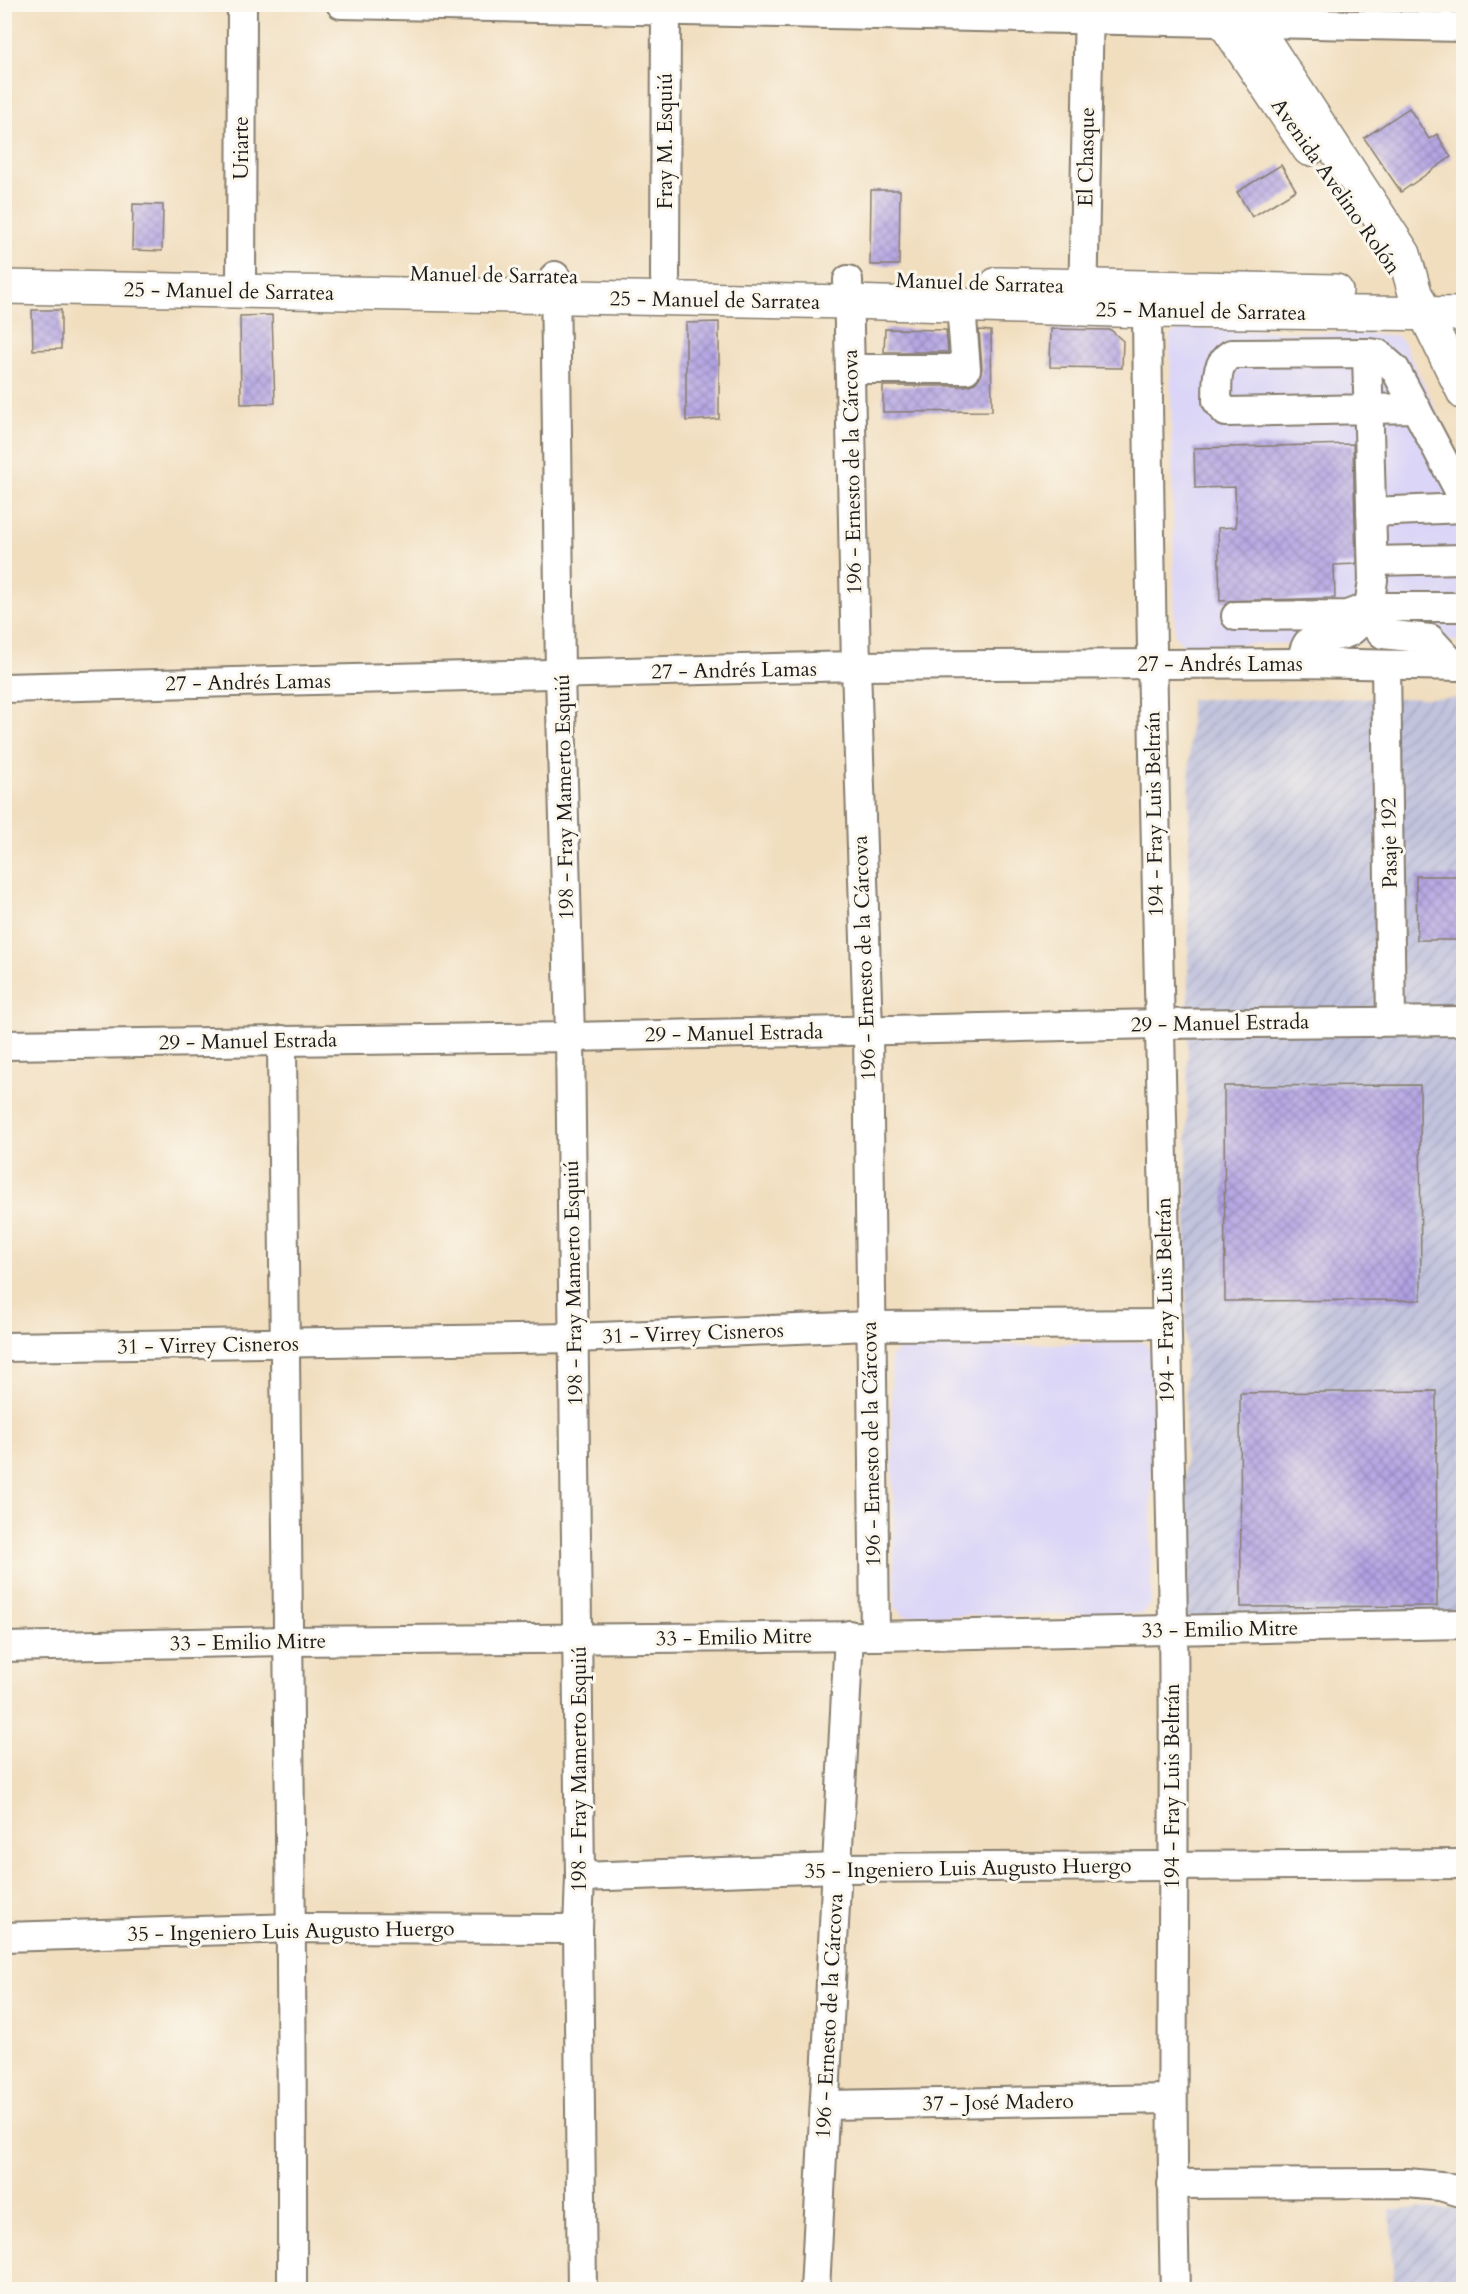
<svg xmlns="http://www.w3.org/2000/svg" width="1468" height="2294" font-family="Cardo,serif">
  <style>
    .built { fill: #dbd6f7 }
    .industrial { fill: url(#industrial-furrows) }
    .building { fill: url(#building-cross-hatch) }
    .lines { fill: none; stroke-linecap: round; stroke-linejoin: round }
    .minor-casing { stroke: #867d6e; stroke-width: 32 }
    .major-casing { stroke: #867d6e; stroke-width: 36 }
    .minor { stroke: #fff; stroke-width: 28 }
    .major { stroke: #fff; stroke-width: 33 }
    .labels { text-anchor: middle; stroke-width: 6; stroke-linejoin: round; paint-order: stroke }
    .street-label { font-size: 21px; fill: #1c1c1c; stroke: #fbf7ec }
  </style>
  <defs>
    <pattern id="industrial-furrows" width="10" height="10" patternUnits="userSpaceOnUse" patternTransform="scale(1.5)"><rect width="10" height="10" fill="#c1c2dd"/><path d="M-1 1l2-2M0 10L10 0M9 11l2-2" fill="none" stroke="#a5a6bd"/></pattern>
    <pattern id="building-cross-hatch" width="8" height="8" patternUnits="userSpaceOnUse" patternTransform="scale(1.5)"><rect width="8" height="8" fill="#b1a1e3"/><path d="M0 0l8 8M0 8l8-8" fill="none" stroke="#8f82b7"/></pattern>
  </defs>
  <rect width="100%" height="100%" fill="#fbf7ec"/>
  <filter id="ink" filterUnits="userSpaceOnUse"><feTurbulence type="fractalNoise" baseFrequency=".0167" numOctaves="2"/><feDisplacementMap in="SourceGraphic" scale="12" xChannelSelector="R" yChannelSelector="G"/><feConvolveMatrix kernelMatrix="1 2 1 2 8 2 1 2 1" color-interpolation-filters="sRGB"/></filter>
  <filter id="wash" filterUnits="userSpaceOnUse"><feTurbulence type="fractalNoise" baseFrequency=".008" numOctaves="4" result="noise"/><feDisplacementMap in="SourceGraphic" scale="24" xChannelSelector="R" yChannelSelector="G"/><feGaussianBlur stdDeviation="1.35" result="paint"/><feColorMatrix in="noise" values="0 0 0 0 0 0 0 0 0 0 0 0 0 0 0 0 0 1.4 0 .05"/><feComposite in="paint" operator="in"/></filter>
  <g filter="url(#wash)">
    <rect width="100%" height="100%" fill="#f1debf"/>
    <!-- built -->
    <g class="built">
      <polygon points="1179,328 1395,335 1403,341 1463,466 1463,641 1183,645 1175,635 1170,336"/>
      <polygon points="1142,1342 1152,1351 1151,1604 1141,1614 905,1616 895,1607 891,1357 901,1347"/>
    </g>
    <!-- industrial -->
    <g class="industrial">
      <polygon points="1463,698 1463,1613 1184,1618 1190,699"/>
      <polygon points="1461,2208 1463,2289 1394,2289 1391,2209"/>
    </g>
    <g id="blocks">
      <!-- building -->
      <g class="building">
        <polygon points="1409,108 1429,139 1437,134 1451,157 1401,192 1364,138"/>
        <polygon points="1281,165 1296,190 1252,217 1237,192"/>
        <polygon points="871,190 900,190 899,265 870,265"/>
        <polygon points="133,204 163,205 162,251 132,250"/>
        <polygon points="32,310 61,310 61,349 33,350"/>
        <polygon points="272,315 275,403 241,404 240,316"/>
        <polygon points="719,322 719,419 686,421 686,323"/>
        <polygon points="885,329 946,330 948,352 884,352"/>
        <polygon points="1051,329 1111,330 1123,341 1122,368 1050,367"/>
        <polygon points="979,330 991,331 992,411 883,412 883,386 966,386 975,383 980,377 982,368"/>
        <polygon points="1353,444 1356,564 1334,565 1335,598 1220,601 1218,528 1236,527 1235,487 1195,488 1194,448"/>
        <polygon points="1416,876 1464,876 1464,940 1417,940"/>
        <polygon points="1420,1085 1421,1300 1225,1301 1224,1086"/>
        <polygon points="1436,1391 1437,1606 1241,1607 1240,1393"/>
      </g>
    </g>
  </g>
  <g filter="url(#ink)">
    <use href="#blocks" fill-opacity="0" stroke="#867d6e" stroke-width="1.5"/>
    <g class="lines">
      <!-- minor casing -->
      <g class="minor-casing">
        <g id="minor">
          <polyline points="341,4 1464,27"/>
          <polyline points="555,276 560,674 570,1037 580,1877 578,1929 582,2290"/>
          <polyline points="665,278 666,4"/>
          <polyline points="848,280 856,666 868,1030 875,1636"/>
          <polyline points="241,291 242,4"/>
          <polyline points="1083,308 1089,4"/>
          <path d="M1147,311C1151,749 1165,1186 1173,1623C1176,1845 1169,2067 1175,2290"/>
          <polyline points="1367,353 1378,354 1395,369 1464,500"/>
          <polyline points="851,369 966,369 961,306"/>
          <polyline points="1371,512 1464,508"/>
          <polyline points="1373,561 1464,559"/>
          <path d="M1236,616L1347,615L1369,607L1373,580L1367,353L1231,354C1214,365 1218,383 1217,401L1226,412L1416,408"/>
          <polyline points="1365,616 1383,634 1430,639 1455,666"/>
          <path d="M1302,663C1305,626 1324,642 1347,633C1357,629 1364,616 1369,607H1464"/>
          <polyline points="1386,665 1391,1021"/>
          <polyline points="4,688 856,666 1302,663 1464,666"/>
          <path d="M282,1040C285,1457 293,1873 292,2290"/>
          <polyline points="4,1045 570,1037 1158,1024 1464,1021"/>
          <polyline points="4,1347 574,1338 869,1326 1166,1324"/>
          <polyline points="4,1647 287,1641 875,1636 1464,1624"/>
          <polyline points="580,1877 837,1868 1464,1864"/>
          <polyline points="4,1937 293,1928 578,1929"/>
          <polyline points="825,2105 1171,2099"/>
          <polyline points="1172,2184 1407,2183 1440,2186 1464,2193"/>
          <polyline points="815,2290 849,1635"/>
        </g>
      </g>
      <!-- major casing -->
      <g class="major-casing">
        <g id="major">
          <polyline points="1212,4 1309,149"/>
          <polyline points="1240,4 1404,254 1415,293 1464,393"/>
          <polyline points="997,284 1336,291"/>
          <polyline points="4,287 849,302 1147,311 1464,314"/>
        </g>
      </g>
      <!-- minor -->
      <use href="#minor" class="minor"/>
      <!-- major -->
      <use href="#major" class="major"/>
    </g>
  </g>
  <g class="labels">
    <!-- street labels -->
    <g class="street-label">
      <text transform="translate(665 141) rotate(-90)" y="7">Fray M. Esquiú</text>
      <text transform="translate(241 148) rotate(-90)" y="7">Uriarte</text>
      <text transform="translate(1086 157) rotate(-89)" y="7">El Chasque</text>
      <text transform="translate(1336 186) rotate(55)" y="7">Avenida Avelino Rolón</text>
      <text transform="translate(494 275) rotate(1)" y="7">Manuel de Sarratea</text>
      <text transform="translate(980 283) rotate(2)" y="7">Manuel de Sarratea</text>
      <text transform="translate(229 291) rotate(1)" y="7">25 - Manuel de Sarratea</text>
      <text transform="translate(715 300) rotate(1)" y="7">25 - Manuel de Sarratea</text>
      <text transform="translate(1201 311) rotate(1)" y="7">25 - Manuel de Sarratea</text>
      <text transform="translate(852 472) rotate(-91)" y="7">196 - Ernesto de la Cárcova</text>
      <text x="1220" y="671">27 - Andrés Lamas</text>
      <text transform="translate(734 670) rotate(-1)" y="7">27 - Andrés Lamas</text>
      <text transform="translate(248 682) rotate(-1)" y="7">27 - Andrés Lamas</text>
      <text transform="translate(564 797) rotate(-91)" y="7">198 - Fray Mamerto Esquiú</text>
      <text transform="translate(1154 814) rotate(-91)" y="7">194 - Fray Luis Beltrán</text>
      <text transform="translate(1389 843) rotate(-91)" y="7">Pasaje 192</text>
      <text transform="translate(864 958) rotate(-92)" y="7">196 - Ernesto de la Cárcova</text>
      <text transform="translate(1220 1023) rotate(-1)" y="7">29 - Manuel Estrada</text>
      <text transform="translate(734 1033) rotate(-1)" y="7">29 - Manuel Estrada</text>
      <text transform="translate(248 1041) rotate(-1)" y="7">29 - Manuel Estrada</text>
      <text transform="translate(573 1283) rotate(-91)" y="7">198 - Fray Mamerto Esquiú</text>
      <text transform="translate(1165 1300) rotate(-91)" y="7">194 - Fray Luis Beltrán</text>
      <text transform="translate(693 1333) rotate(-2)" y="7">31 - Virrey Cisneros</text>
      <text transform="translate(208 1345) rotate(-1)" y="7">31 - Virrey Cisneros</text>
      <text transform="translate(871 1444) rotate(-91)" y="7">196 - Ernesto de la Cárcova</text>
      <text transform="translate(1220 1629) rotate(-1)" y="7">33 - Emilio Mitre</text>
      <text transform="translate(734 1637) rotate(-1)" y="7">33 - Emilio Mitre</text>
      <text transform="translate(248 1642) rotate(-1)" y="7">33 - Emilio Mitre</text>
      <text transform="translate(579 1769) rotate(-90)" y="7">198 - Fray Mamerto Esquiú</text>
      <text transform="translate(1172 1786) rotate(-90)" y="7">194 - Fray Luis Beltrán</text>
      <text transform="translate(968 1868) rotate(-1)" y="7">35 - Ingeniero Luis Augusto Huergo</text>
      <text transform="translate(291 1931) rotate(-1)" y="7">35 - Ingeniero Luis Augusto Huergo</text>
      <text transform="translate(829 2016) rotate(-87)" y="7">196 - Ernesto de la Cárcova</text>
      <text transform="translate(998 2102) rotate(-1)" y="7">37 - José Madero</text>
    </g>
  </g>
  <!-- margin -->
  <rect width="1468" height="2294" fill="none" stroke="#fbf7ec" stroke-width="24"/>
</svg>
